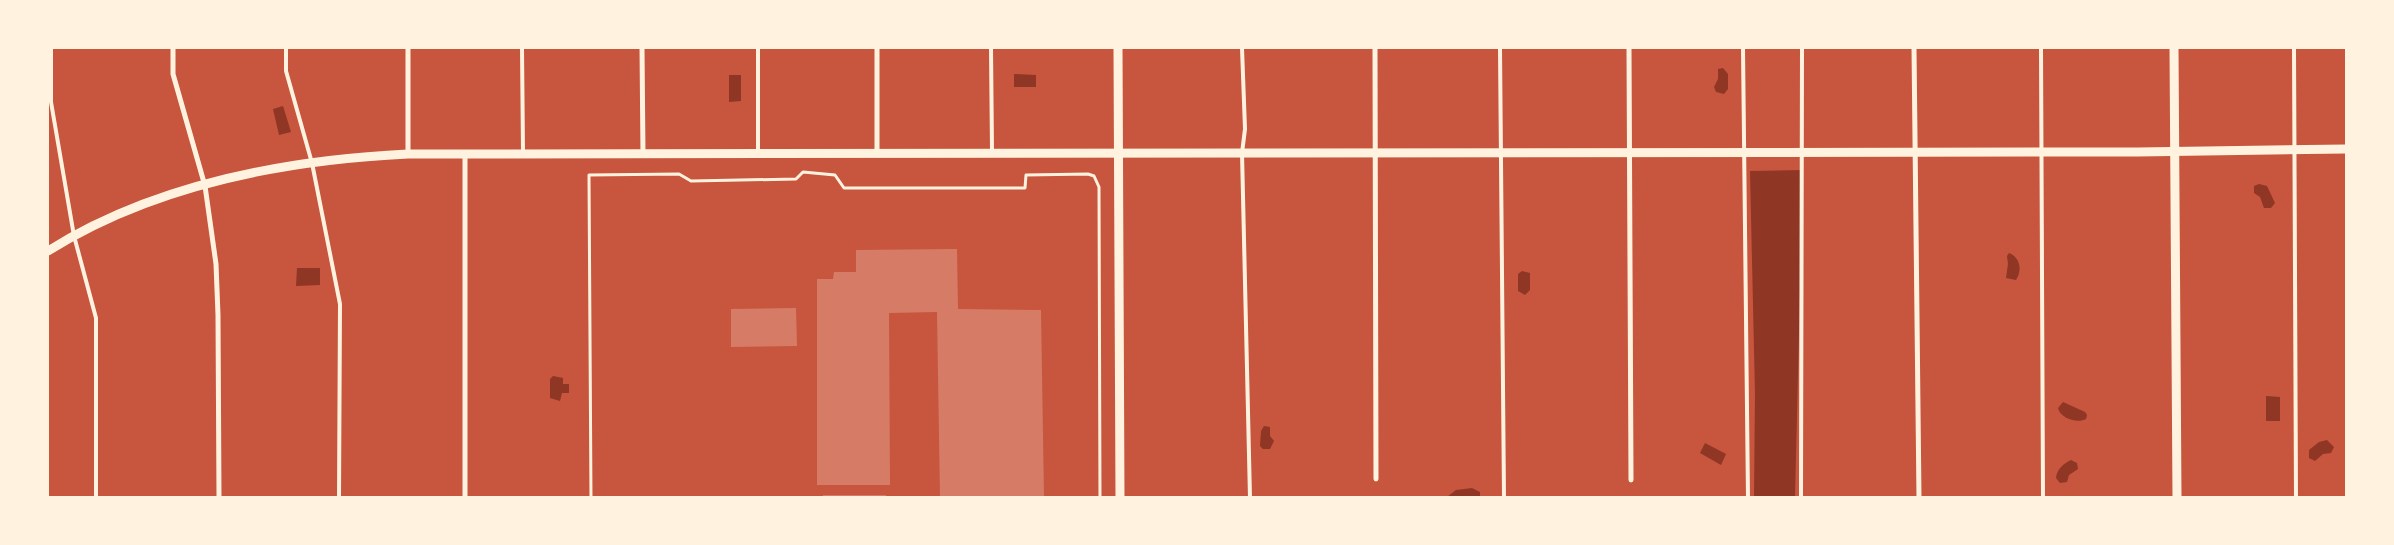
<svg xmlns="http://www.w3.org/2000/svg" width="2394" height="545" font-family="Manrope,sans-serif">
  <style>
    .water { fill: #8f3625 }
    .building { fill: #d67c66 }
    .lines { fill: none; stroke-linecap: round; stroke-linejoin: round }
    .path { stroke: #fff3e0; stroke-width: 3 }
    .service { stroke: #fff3e0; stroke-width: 4 }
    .minor { stroke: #fff3e0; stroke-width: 5 }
    .tertiary { stroke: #fff3e0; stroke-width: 9 }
  </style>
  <rect width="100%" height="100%" fill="#c8553d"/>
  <!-- water -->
  <g class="water">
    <polygon points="1723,68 1728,74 1728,89 1724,94 1716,92 1714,87 1718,79 1718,69"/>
    <polygon points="1014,74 1036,75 1036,87 1014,87"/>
    <polygon points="729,75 741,75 741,101 729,102"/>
    <polygon points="283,106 291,132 279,135 273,109"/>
    <polygon points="1803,170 1795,497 1754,497 1755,394 1750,171"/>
    <polygon points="2259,184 2267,186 2275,203 2271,208 2264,208 2260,197 2254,193 2254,186"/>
    <path d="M2009,253C2021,258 2022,271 2016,280L2006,278L2008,264L2007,256Z"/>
    <polygon points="297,268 320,268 320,285 296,286"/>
    <polygon points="1522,271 1530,273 1530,290 1525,295 1518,291 1518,274"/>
    <polygon points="553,376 563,378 563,384 569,384 569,393 562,393 560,401 550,398 550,379"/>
    <polygon points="2266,396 2280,397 2280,421 2266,421"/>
    <path d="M2063,402L2085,412L2087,415L2086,419C2077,424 2060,418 2058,408Z"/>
    <polygon points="1264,426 1270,427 1270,436 1274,441 1270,449 1263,449 1260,446 1261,431"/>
    <polygon points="2327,440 2334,447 2331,453 2323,454 2315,461 2309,458 2309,450 2319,442"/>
    <polygon points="1705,443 1726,454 1721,465 1700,453"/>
    <path d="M2071,460L2077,463L2078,469L2069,475L2067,482L2060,483L2056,478C2057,469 2063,464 2071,460Z"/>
    <polygon points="1472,488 1480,492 1480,497 1447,497 1456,490"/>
  </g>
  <!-- building -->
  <g class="building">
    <polygon points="957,249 958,309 1041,310 1044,498 940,498 937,312 889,313 890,485 817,485 817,279 833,279 834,272 856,272 856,250"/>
    <polygon points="796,308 797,346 731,347 731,309"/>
    <rect x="823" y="495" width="63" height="3"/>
  </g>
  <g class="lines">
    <!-- path -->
    <polyline class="path" points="591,498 589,175 679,174 691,181 796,179 803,172 835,175 844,188 1025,188 1026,175 1088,174 1094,176 1099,187 1100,498"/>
    <!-- service -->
    <g class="service">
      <polyline points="51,48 51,102 74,236 96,318 96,498"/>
      <polyline points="286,48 286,71 312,163 340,304 339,498"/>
      <polyline points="522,48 523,153"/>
      <polyline points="758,48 758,153"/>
      <polyline points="991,48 992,152"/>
      <polyline points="1242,48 1245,129 1242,153 1250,498"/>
      <polyline points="1500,48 1504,498"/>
      <polyline points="1743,48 1748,498"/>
      <polyline points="2041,48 2043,498"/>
      <polyline points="2294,48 2296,498"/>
      <polyline points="1801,498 1802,48"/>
    </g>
    <!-- minor -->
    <g class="minor">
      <polyline points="173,48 173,74 205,186 216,264 218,315 219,498"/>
      <polyline points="408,48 408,154"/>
      <polyline points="642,48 643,155"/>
      <polyline points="877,48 877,154"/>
      <polyline points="1375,48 1376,479"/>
      <polyline points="1629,48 1631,480"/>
      <polyline points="1914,48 1919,498"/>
      <polyline points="465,156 465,498"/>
    </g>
    <!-- tertiary -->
    <g class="tertiary">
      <polyline points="1118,48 1120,498"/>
      <polyline points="2174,48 2177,498"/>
      <path d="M48,251C153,185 285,160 408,154L2138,152L2346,149"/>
    </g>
  </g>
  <!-- border -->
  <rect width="2394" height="545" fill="none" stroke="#fff3e0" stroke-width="98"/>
</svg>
